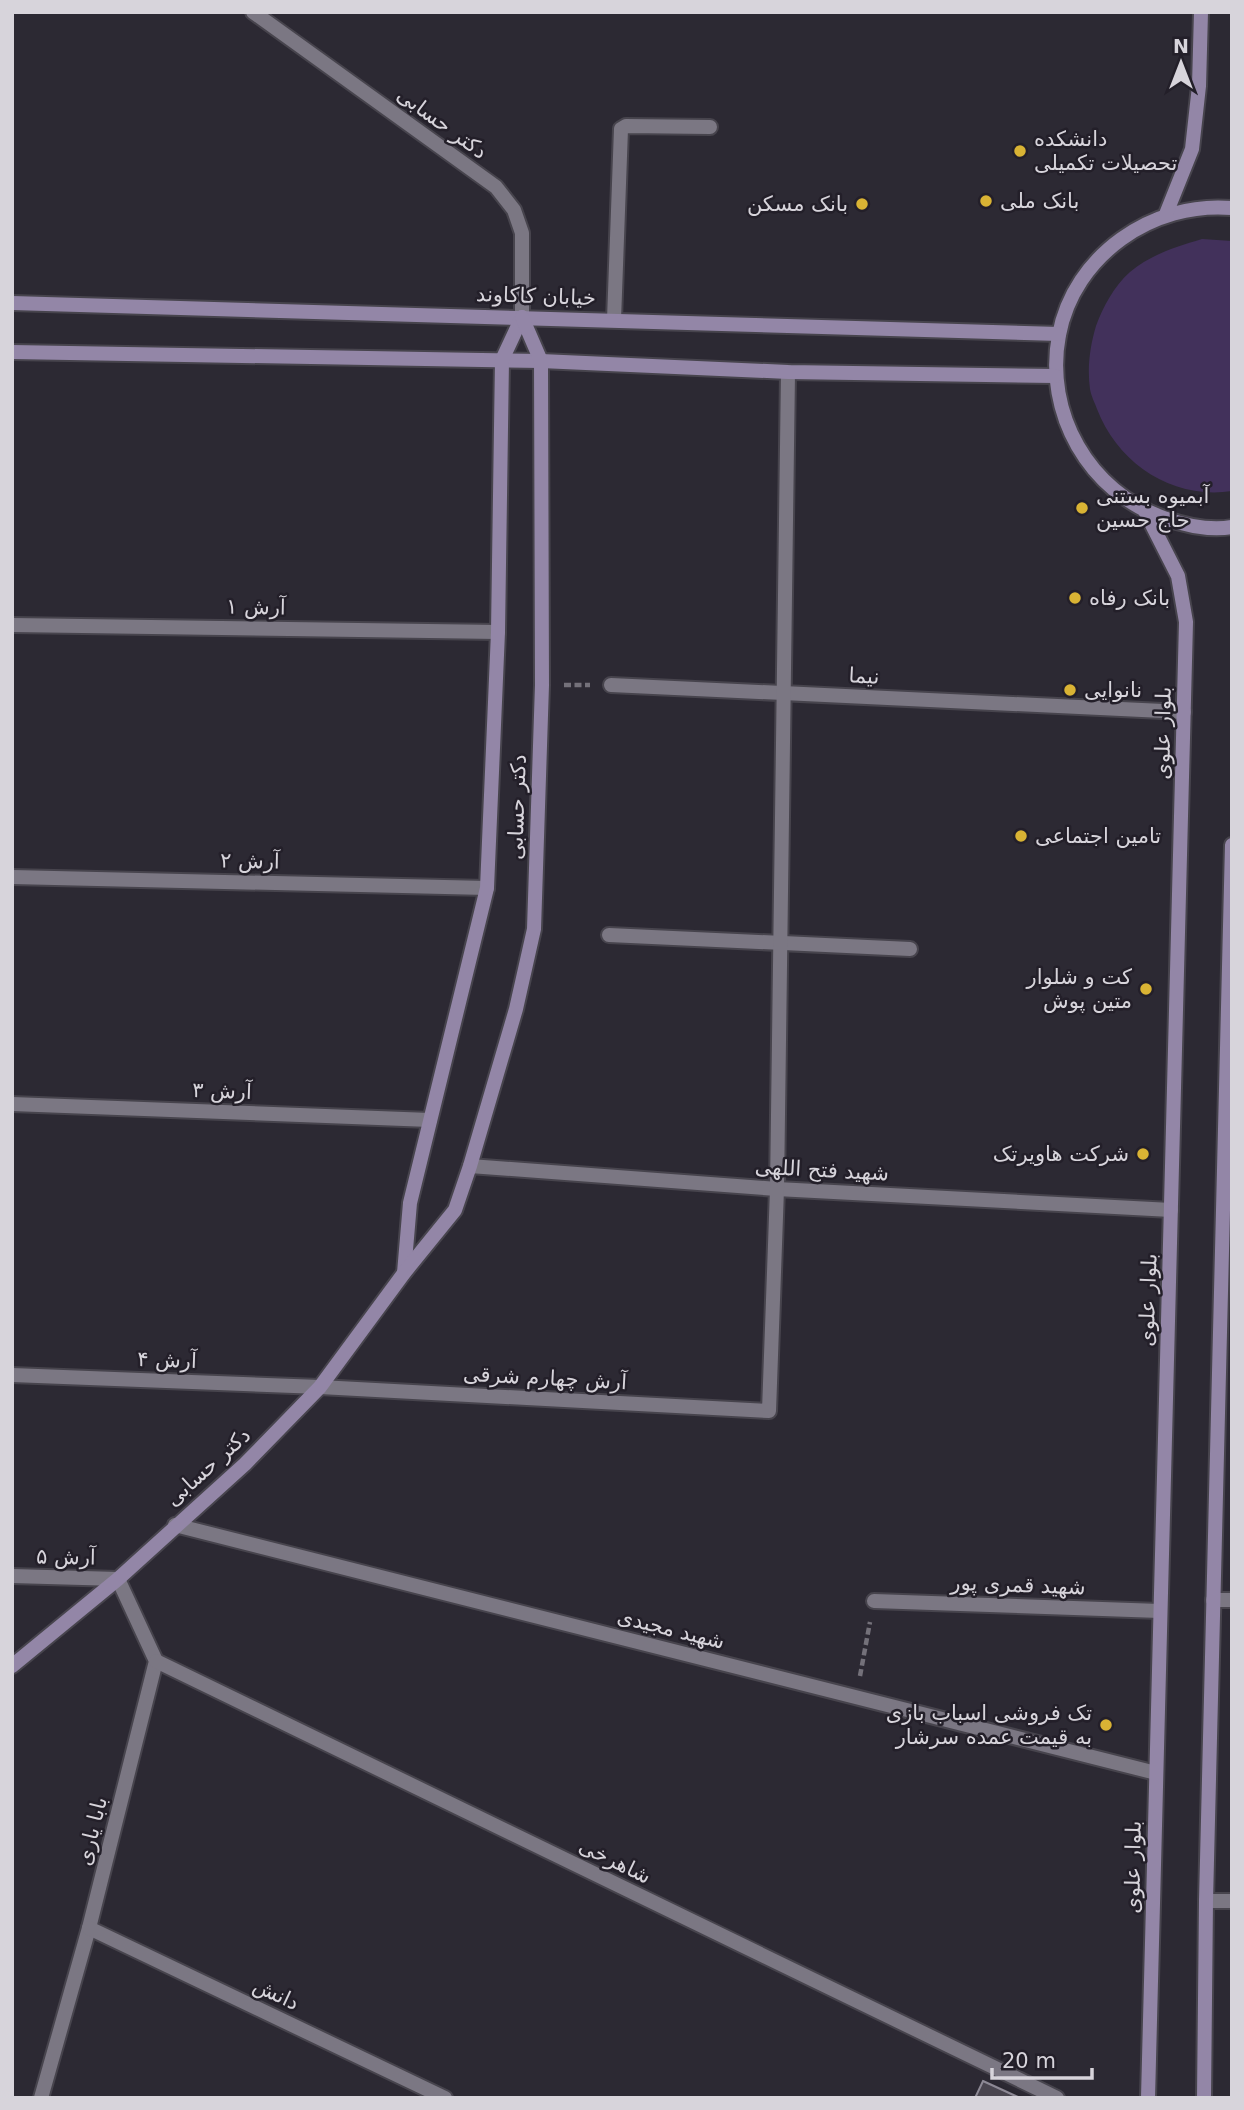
<svg xmlns="http://www.w3.org/2000/svg" width="1244" height="2110" font-family="'DejaVu Sans','Noto Naskh Arabic',sans-serif">
  <style>
    .green { fill: #42315b }
    .building { fill: #494550; stroke: #8d8995; stroke-width: 2; filter: url(#shadow) }
    .lines { fill: none; stroke-linecap: round; stroke-linejoin: round }
    .street-casing { stroke: #47444d; stroke-width: 18 }
    .secondary-casing { stroke: #47444d; stroke-width: 18 }
    .path { stroke: #74717a; stroke-width: 4.5; stroke-dasharray: 7 3.5; stroke-linecap: butt }
    .street { stroke: #7b7783; stroke-width: 14 }
    .secondary { stroke: #9386a7; stroke-width: 14 }
    .poi-dot { fill: #d9b334; stroke: #231f29; stroke-width: 2.5 }
    .labels { text-anchor: middle; stroke-width: 5; stroke-linejoin: round; paint-order: stroke }
    .street-label { font-size: 21px; fill: #d7d4db; stroke: #231f29 }
    .poi-label { font-size: 21px; fill: #d7d4db; stroke: #231f29; text-anchor: start }
  </style>
  <defs>
    <filter id="shadow"><feDropShadow dx="6" dy="6" stdDeviation="3.5" flood-color="#0009"/></filter>
  </defs>
  <rect width="100%" height="100%" fill="#2c2933"/>
  <!-- green -->
  <path class="green" d="M1202,239L1232,241V491C1173,500 1118,464 1097,409C1095,403 1091,396 1090,389C1087,368 1090,346 1096,326C1103,307 1114,286 1130,272C1152,254 1175,247 1202,239Z"/>
  <!-- building -->
  <polygon class="building" points="983,2081 1020,2098 975,2098"/>
  <g class="lines">
    <!-- street casing -->
    <g class="street-casing">
      <g id="street">
        <polyline points="253,12 496,187 514,210 522,233 522,317"/>
        <polyline points="614,320 621,129 626,126 710,127"/>
        <polyline points="12,625 498,632"/>
        <polyline points="611,685 1184,712"/>
        <polyline points="12,877 487,888"/>
        <polyline points="609,935 910,949"/>
        <polyline points="12,1104 430,1120"/>
        <polyline points="470,1166 777,1189 1171,1210"/>
        <polyline points="12,1375 320,1387 769,1411 777,1189 788,372"/>
        <polyline points="175,1525 1156,1773"/>
        <polyline points="12,1576 118,1579 156,1661 89,1928 41,2098"/>
        <polyline points="1213,1600 1232,1600"/>
        <polyline points="874,1601 1160,1611"/>
        <polyline points="156,1661 1057,2098"/>
        <polyline points="1206,1901 1232,1901"/>
        <polyline points="89,1928 445,2098"/>
      </g>
    </g>
    <!-- secondary casing -->
    <g class="secondary-casing">
      <g id="secondary">
        <path d="M1232,208C1153,201 1074,255 1059,335C1044,413 1089,492 1164,518C1184,525 1210,531 1232,527"/>
        <polyline points="1166,214 1192,149 1199,86 1201,12"/>
        <polyline points="12,303 1059,334"/>
        <polyline points="12,352 541,361 788,372 1055,376"/>
        <polyline points="1145,511 1178,576 1186,622 1148,2098"/>
        <polyline points="404,1273 410,1203 487,888 498,632 502,360 522,317"/>
        <polyline points="12,1666 118,1579 245,1464 320,1387 404,1273 455,1210 470,1166 516,1009 534,929 542,685 541,361 522,317"/>
        <polyline points="1204,2098 1206,1901 1232,845"/>
      </g>
    </g>
    <!-- path -->
    <g class="path">
      <polyline points="564,685 590,685"/>
      <polyline points="860,1676 870,1622"/>
    </g>
    <!-- street -->
    <use href="#street" class="street"/>
    <!-- secondary -->
    <use href="#secondary" class="secondary"/>
  </g>
  <!-- markers -->
  <g class="poi-dot">
    <circle cx="1020" cy="151" r="7"/>
    <circle cx="986" cy="201" r="7"/>
    <circle cx="862" cy="204" r="7"/>
    <circle cx="1082" cy="508" r="7"/>
    <circle cx="1075" cy="598" r="7"/>
    <circle cx="1070" cy="690" r="7"/>
    <circle cx="1021" cy="836" r="7"/>
    <circle cx="1146" cy="989" r="7"/>
    <circle cx="1143" cy="1154" r="7"/>
    <circle cx="1106" cy="1725" r="7"/>
  </g>
  <g class="labels">
    <!-- street labels -->
    <g class="street-label">
      <text transform="translate(442 123) rotate(36)" y="7">دکتر حسابی</text>
      <text transform="translate(536 296) rotate(2)" y="7">خیابان کاکاوند</text>
      <text transform="translate(256 607) rotate(1)" y="7">آرش ۱</text>
      <text transform="translate(864 676) rotate(3)" y="7">نیما</text>
      <text transform="translate(1163 733) rotate(-89)" y="7">بلوار علوی</text>
      <text transform="translate(517 807) rotate(-88)" y="7">دکتر حسابی</text>
      <text transform="translate(250 861) rotate(1)" y="7">آرش ۲</text>
      <text transform="translate(222 1091) rotate(2)" y="7">آرش ۳</text>
      <text transform="translate(822 1170) rotate(3)" y="7">شهید فتح اللهی</text>
      <text transform="translate(1148 1300) rotate(-88)" y="7">بلوار علوی</text>
      <text transform="translate(167 1360) rotate(2)" y="7">آرش ۴</text>
      <text transform="translate(545 1378) rotate(3)" y="7">آرش چهارم شرقی</text>
      <text transform="translate(208 1467) rotate(-42)" y="7">دکتر حسابی</text>
      <text transform="translate(66 1557) rotate(1)" y="7">آرش ۵</text>
      <text transform="translate(1018 1585) rotate(2)" y="7">شهید قمری پور</text>
      <text transform="translate(671 1629) rotate(14)" y="7">شهید مجیدی</text>
      <text transform="translate(92 1831) rotate(-76)" y="7">بابا یاری</text>
      <text transform="translate(615 1861) rotate(26)" y="7">شاهرخی</text>
      <text transform="translate(1133 1867) rotate(-89)" y="7">بلوار علوی</text>
      <text transform="translate(276 1994) rotate(25)" y="7">دانش</text>
    </g>
    <!-- poi labels -->
    <g class="poi-label">
      <text x="1034" y="146">دانشکده<tspan x="1034" dy="24">تحصیلات تکمیلی</tspan></text>
      <text x="1000" y="208">بانک ملی</text>
      <text x="848" y="211" text-anchor="end">بانک مسکن</text>
      <text x="1096" y="503">آبمیوه بستنی<tspan x="1096" dy="24">حاج حسین</tspan></text>
      <text x="1089" y="605">بانک رفاه</text>
      <text x="1084" y="697">نانوایی</text>
      <text x="1035" y="843">تامین اجتماعی</text>
      <text x="1132" y="984" text-anchor="end">کت و شلوار<tspan x="1132" dy="24">متین پوش</tspan></text>
      <text x="1129" y="1161" text-anchor="end">شرکت هاویرتک</text>
      <text x="1092" y="1720" text-anchor="end">تک فروشی اسباب بازی<tspan x="1092" dy="24">به قیمت عمده سرشار</tspan></text>
    </g>
  </g>
  <!-- border -->
  <rect width="1244" height="2110" fill="none" stroke="#d7d4db" stroke-width="28"/>
  <!-- north arrow -->
  <g transform="translate(1181 63)" stroke="#231f29" stroke-width="5" paint-order="stroke">
  <path d="M0-5L12 26L0 18L-12 26Z" fill="#d7d4db"/>
  <text y="-10" font-size="19" font-weight="bold" text-anchor="middle" fill="#d7d4db">N</text>
  </g>
  <!-- scale -->
  <path d="M992 2068v10h100v-10" fill="none" stroke="#d7d4db" stroke-width="3.5"/>
  <text x="1002" y="2068" font-size="21" fill="#d7d4db" stroke="#231f29" stroke-width="5" paint-order="stroke">20 m</text>
</svg>
